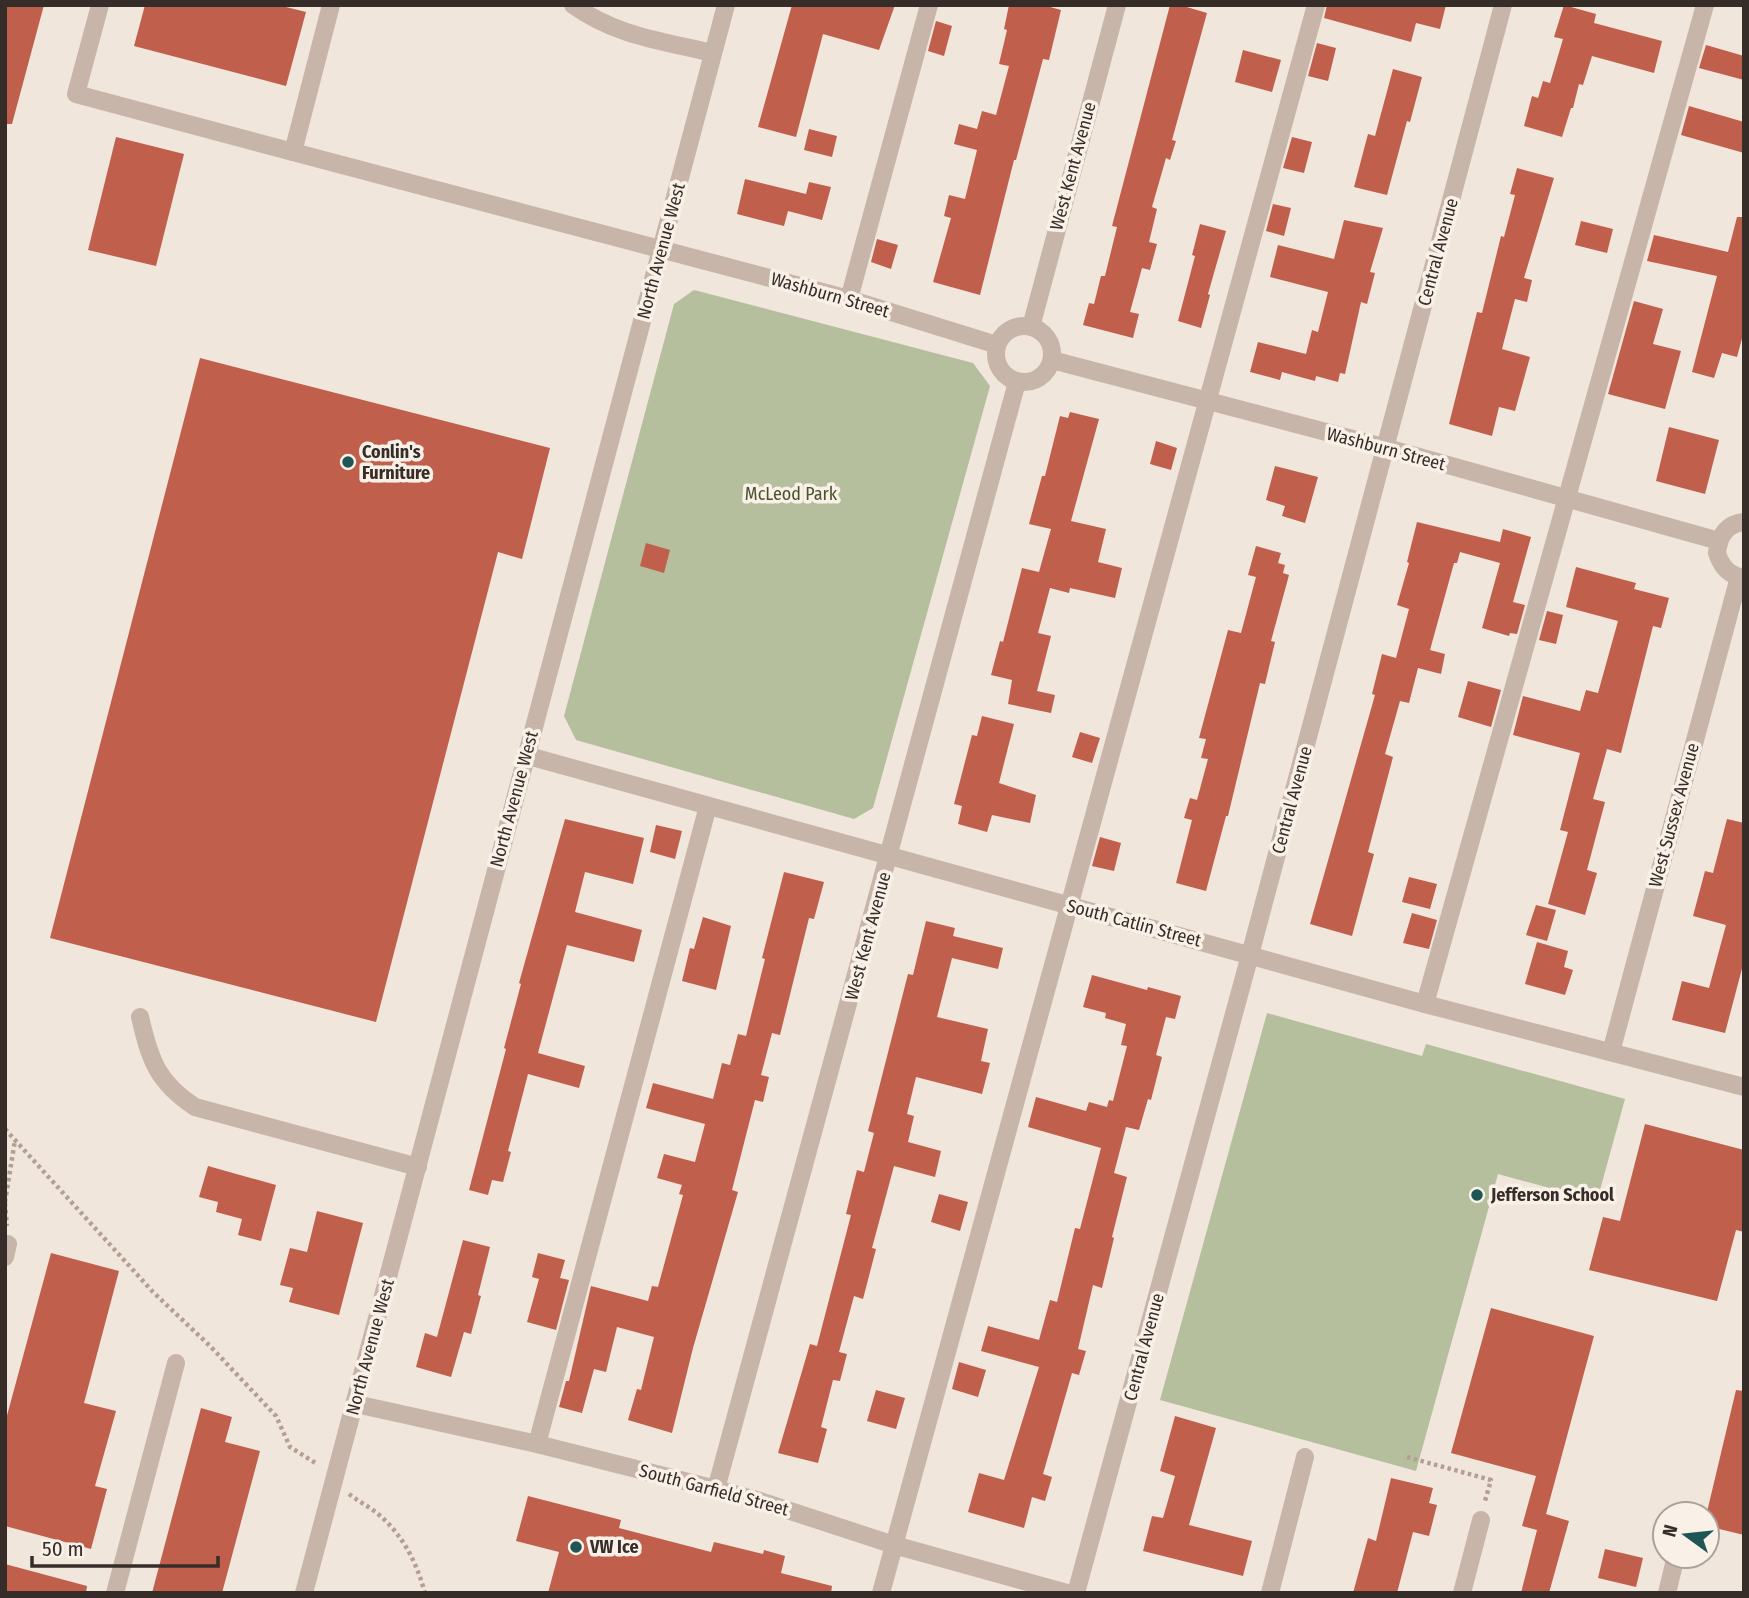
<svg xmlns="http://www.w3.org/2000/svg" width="1749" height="1598" font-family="'Fira Sans Condensed',sans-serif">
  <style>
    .green { fill: #b6bf9d }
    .building { fill: #c05f4b }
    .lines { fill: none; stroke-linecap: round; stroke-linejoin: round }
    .path { stroke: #b49f93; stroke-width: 4.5; stroke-dasharray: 3.5 3.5; stroke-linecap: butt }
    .minor { stroke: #c8b5a9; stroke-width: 18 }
    .poi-dot { fill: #205555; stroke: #f9f0e8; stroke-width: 2.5 }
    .labels { text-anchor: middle; stroke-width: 7; stroke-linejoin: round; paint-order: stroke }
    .street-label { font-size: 18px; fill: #362c28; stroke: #f9f0e8 }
    .poi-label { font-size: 18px; font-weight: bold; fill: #362c28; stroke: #f9f0e8; text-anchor: start }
    .park-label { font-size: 18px; fill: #48532d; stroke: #f9f0e8 }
  </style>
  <rect width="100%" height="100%" fill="#f1e6dc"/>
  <!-- green -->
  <g class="green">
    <polygon points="694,290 973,363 990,386 873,808 854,819 576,740 564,716 674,304"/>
    <polygon points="1267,1013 1422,1056 1426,1044 1625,1099 1597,1201 1498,1174 1416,1471 1160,1400"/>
  </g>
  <!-- building -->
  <g class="building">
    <polygon points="5,5 44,5 12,124 5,124"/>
    <polygon points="145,5 278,5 306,12 286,86 134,46"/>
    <polygon points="792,5 895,5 879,50 823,34 796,137 758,127"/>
    <polygon points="1009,5 1043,5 1061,10 1049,60 1043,59 1016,160 1014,160 980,295 933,282 951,218 944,216 949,195 965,199 977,150 954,144 959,124 977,129 982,111 996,115 1009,66 999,64 1007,30 1004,29"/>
    <polygon points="1170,5 1180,5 1207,13 1172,140 1176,141 1170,160 1166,158 1152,207 1157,209 1149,242 1157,244 1150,270 1142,268 1130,312 1139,314 1133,338 1083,325 1089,303 1094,304 1101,276 1105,276 1117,227 1112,226"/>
    <polygon points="1327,5 1446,5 1440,29 1416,23 1411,42 1324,18"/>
    <polygon points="1564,5 1596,14 1594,23 1662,41 1654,73 1592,56 1583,85 1579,84 1573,108 1571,108 1562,137 1524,126 1532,96 1538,98 1543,81 1550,83 1563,39 1554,37"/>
    <polygon points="936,21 952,26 944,56 928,51"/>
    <polygon points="1317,43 1336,48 1328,81 1308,76"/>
    <polygon points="1706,45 1744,56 1744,80 1699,68"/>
    <polygon points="1243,50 1281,60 1272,92 1235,82"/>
    <polygon points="1393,69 1422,77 1410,122 1407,121 1387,195 1354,187 1368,134 1375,136"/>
    <polygon points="1689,106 1744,122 1744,153 1681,135"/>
    <polygon points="809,129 837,136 832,157 804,150"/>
    <polygon points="116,137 184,154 156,266 88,250"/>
    <polygon points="1292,137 1312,142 1304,173 1283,168"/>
    <polygon points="1517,168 1554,178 1524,278 1532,280 1527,302 1515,299 1502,349 1530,357 1515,411 1499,407 1492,436 1449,424 1477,312 1482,313 1501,236 1504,237 1515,195 1510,194"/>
    <polygon points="745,179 806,194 809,182 831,187 822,220 788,211 784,226 737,214"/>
    <polygon points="1273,204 1291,208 1284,236 1266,231"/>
    <polygon points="1737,217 1744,217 1744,331 1737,357 1722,353 1714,378 1692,372 1717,276 1647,261 1654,235 1728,252"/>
    <polygon points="1344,220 1383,228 1370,272 1375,273 1367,304 1361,302 1345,374 1340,373 1338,382 1316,376 1315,381 1282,372 1280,380 1250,372 1258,342 1306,354 1312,330 1318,332 1328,292 1270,277 1278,245 1334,259"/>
    <polygon points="1581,221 1613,229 1607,253 1575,245"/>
    <polygon points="1200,224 1226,231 1208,294 1210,295 1201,328 1178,321 1195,256 1192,255"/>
    <polygon points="877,239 898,245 891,269 871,262"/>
    <polygon points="1634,301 1663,309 1653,344 1681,351 1665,409 1608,394"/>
    <polygon points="200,358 550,448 522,559 498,552 376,1022 50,938"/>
    <polygon points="1070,412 1099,419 1071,521 1106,529 1098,562 1122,568 1115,598 1070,588 1069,593 1050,588 1038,633 1051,636 1037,691 1055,695 1051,713 1008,704 1012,680 991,675 1000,641 1003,642 1022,568 1039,572 1051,529 1029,524 1042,476 1045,476 1060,416 1068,418"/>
    <polygon points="1669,427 1719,440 1705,494 1656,481"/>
    <polygon points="1156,441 1177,448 1171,470 1150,464"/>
    <polygon points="1275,466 1318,477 1305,523 1282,516 1285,506 1266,500"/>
    <polygon points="1417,522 1500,542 1503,529 1531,537 1513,602 1525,605 1517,634 1510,633 1509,636 1482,628 1500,563 1460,552 1457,563 1454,563 1430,650 1445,654 1441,674 1418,668 1409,703 1400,701 1385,754 1393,757 1368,852 1374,854 1352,936 1310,924 1375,695 1372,694 1382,654 1396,658 1409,609 1397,605 1409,563 1407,562"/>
    <polygon points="646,543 670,550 664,573 640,566"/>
    <polygon points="1256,546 1281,553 1278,563 1285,565 1283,573 1289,575 1271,641 1275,642 1265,684 1260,683 1228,816 1226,816 1206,891 1176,883 1192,820 1184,818 1190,798 1197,800 1208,759 1201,758 1206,739 1199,738 1228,630 1241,633 1256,577 1248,575"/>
    <polygon points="1576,567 1636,583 1634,589 1669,598 1661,628 1653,626 1621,753 1607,749 1593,799 1605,802 1587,870 1597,873 1585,915 1548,904 1568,832 1560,830 1580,753 1513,735 1523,696 1580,711 1586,690 1598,693 1618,621 1566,607"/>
    <polygon points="1547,611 1563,615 1556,644 1539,640"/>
    <polygon points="1468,681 1501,690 1491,727 1458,717"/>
    <polygon points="982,716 1014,724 999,783 1036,795 1030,823 992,815 987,832 958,824 962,806 954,804 972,735 977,736"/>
    <polygon points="1080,732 1100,738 1092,763 1072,757"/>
    <polygon points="565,819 644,838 633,884 585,872 575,912 642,930 634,962 567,945 538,1053 585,1066 579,1088 528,1074 508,1151 511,1152 503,1182 492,1180 488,1195 469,1190 506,1049 504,1048 521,984 519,983"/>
    <polygon points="1727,819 1744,823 1744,961 1725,1033 1672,1020 1682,981 1709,988 1726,925 1693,916 1705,871 1713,873"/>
    <polygon points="656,825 682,831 675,859 650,852"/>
    <polygon points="1100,837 1121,843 1114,871 1092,866"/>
    <polygon points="784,872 824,882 814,919 809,918 780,1035 772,1033 761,1075 769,1077 763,1102 755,1100 732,1190 738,1192 693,1348 672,1433 628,1420 637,1389 641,1390 654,1337 617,1327 606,1372 594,1369 582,1413 559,1407 566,1381 569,1381 591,1286 648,1301 652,1286 658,1287 683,1195 679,1194 682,1185 657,1178 664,1154 695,1162 705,1124 646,1108 653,1083 713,1099 722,1063 730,1065 738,1034 746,1036 765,959 762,958"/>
    <polygon points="1409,877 1437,884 1430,909 1402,902"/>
    <polygon points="1536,905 1556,910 1547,941 1526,935"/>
    <polygon points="1412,913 1437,920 1429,949 1403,943"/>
    <polygon points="703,917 731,926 716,990 682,981 690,948 694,949"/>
    <polygon points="926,921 955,928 953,936 1003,948 998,969 952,958 937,1017 988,1029 981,1061 990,1063 982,1094 916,1077 907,1114 914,1116 908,1142 941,1151 935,1177 894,1166 872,1248 876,1249 863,1299 854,1296 839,1352 847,1354 840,1381 833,1380 821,1427 827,1429 818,1463 778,1453 810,1344 817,1346 851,1215 846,1214 857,1170 864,1172 874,1133 868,1131 908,974 913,975"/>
    <polygon points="1537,942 1568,951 1564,967 1573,970 1565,995 1525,984"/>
    <polygon points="1092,975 1147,990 1148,987 1181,996 1175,1019 1166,1017 1156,1055 1162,1057 1151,1100 1148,1099 1139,1130 1126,1127 1114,1173 1127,1177 1112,1237 1114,1238 1102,1288 1093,1285 1078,1349 1086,1351 1079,1375 1072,1373 1043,1474 1052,1477 1045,1501 1032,1497 1024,1528 968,1512 979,1473 1004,1480 1039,1367 981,1351 988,1326 1039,1340 1050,1300 1057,1302 1075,1228 1080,1229 1101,1148 1028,1127 1036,1097 1086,1111 1089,1102 1107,1107 1109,1100 1113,1101 1127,1046 1121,1045 1126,1024 1105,1018 1106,1013 1083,1007"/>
    <polygon points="1645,1124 1744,1150 1744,1232 1736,1230 1717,1301 1589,1270 1603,1217 1620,1221"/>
    <polygon points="208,1166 276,1185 261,1241 238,1235 242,1219 216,1212 218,1202 199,1197"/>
    <polygon points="939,1194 968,1202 960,1231 931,1222"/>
    <polygon points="317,1211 363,1223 339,1315 289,1302 293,1288 280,1285 290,1248 307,1252"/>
    <polygon points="463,1240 490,1247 478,1295 481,1296 471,1334 464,1332 451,1377 416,1367 425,1333 437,1337"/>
    <polygon points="51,1253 119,1271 84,1403 116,1411 95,1486 107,1489 91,1549 5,1526 5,1423"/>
    <polygon points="538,1253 565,1260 560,1278 569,1280 556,1330 527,1322 539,1279 532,1277"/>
    <polygon points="1491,1308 1594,1336 1546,1514 1569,1521 1549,1593 1521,1593 1537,1530 1522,1526 1536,1476 1451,1453"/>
    <polygon points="959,1362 986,1370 978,1397 952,1389"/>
    <polygon points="876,1390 905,1398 896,1429 867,1421"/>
    <polygon points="1736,1390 1744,1391 1744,1535 1707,1526 1707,1512"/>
    <polygon points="201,1408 232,1417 225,1442 260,1451 222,1593 152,1593"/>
    <polygon points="1175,1416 1216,1428 1189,1525 1252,1541 1243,1576 1143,1551 1152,1516 1163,1518 1175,1476 1160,1471"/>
    <polygon points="1391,1478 1433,1488 1429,1503 1437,1505 1429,1536 1413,1532 1397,1593 1353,1593 1368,1538 1376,1541"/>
    <polygon points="528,1496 621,1520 619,1528 711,1552 714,1542 763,1554 764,1550 785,1556 781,1573 832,1586 831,1593 548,1593 559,1552 516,1541"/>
    <polygon points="1605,1549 1643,1558 1636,1587 1598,1578"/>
    <polygon points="5,1564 87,1586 86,1593 5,1593"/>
  </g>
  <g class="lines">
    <!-- path -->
    <g class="path">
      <polyline points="5,1129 153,1292 211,1347 276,1416 290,1447 317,1464"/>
      <polyline points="5,1202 15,1140"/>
      <polyline points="5,1203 7,1226"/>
      <polyline points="1407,1457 1491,1480 1485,1501"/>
      <path d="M349,1494C358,1501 368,1506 377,1513C403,1535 416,1561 425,1593"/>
    </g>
    <!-- minor -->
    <g class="minor">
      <polyline points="100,5 76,94 293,152"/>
      <polyline points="331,5 293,152 849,299 997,345"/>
      <path d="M573,5C616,36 662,41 713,53"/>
      <polyline points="849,299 929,5"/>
      <circle cx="1024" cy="354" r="28"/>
      <polyline points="1031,327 1117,5"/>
      <polyline points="1052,360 1387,448 1719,541"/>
      <path d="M1744,522C1726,524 1719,536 1717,553C1722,568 1729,575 1744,578"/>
      <polyline points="525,755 1425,1004 1744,1087"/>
      <polyline points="1425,1004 1705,5"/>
      <path d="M140,1017C150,1060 157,1082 195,1107L418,1167"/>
      <polyline points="1611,1052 1739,577"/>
      <polyline points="5,1257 8,1244"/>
      <polyline points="356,1404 537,1444 716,1489 760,1501 894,1545 1067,1593"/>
      <polyline points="537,1444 708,806"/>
      <polyline points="716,1489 1017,382"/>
      <polyline points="115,1593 176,1363"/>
      <polyline points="304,1593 726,5"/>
      <polyline points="881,1593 1316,5"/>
      <polyline points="1076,1593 1250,955 1503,5"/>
      <polyline points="1270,1593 1305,1457"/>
      <polyline points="1462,1593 1481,1520"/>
      <polyline points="1667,1593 1676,1556"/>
    </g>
  </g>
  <!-- markers -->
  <g class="poi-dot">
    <circle cx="348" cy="462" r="7"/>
    <circle cx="1477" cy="1195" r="7"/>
    <circle cx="576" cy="1547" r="7"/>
  </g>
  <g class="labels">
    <!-- street labels -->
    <g class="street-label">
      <text transform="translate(1073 166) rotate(-75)" y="6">West Kent Avenue</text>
      <text transform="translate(661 251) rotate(-75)" y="6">North Avenue West</text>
      <text transform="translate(1438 252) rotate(-75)" y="6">Central Avenue</text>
      <text transform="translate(830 295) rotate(16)" y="6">Washburn Street</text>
      <text transform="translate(1386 449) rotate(15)" y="6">Washburn Street</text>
      <text transform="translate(514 799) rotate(-75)" y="6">North Avenue West</text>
      <text transform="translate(1292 800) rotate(-75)" y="6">Central Avenue</text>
      <text transform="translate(1674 815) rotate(-75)" y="6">West Sussex Avenue</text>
      <text transform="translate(1134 923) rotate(15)" y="6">South Catlin Street</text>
      <text transform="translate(868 936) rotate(-75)" y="6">West Kent Avenue</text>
      <text transform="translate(370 1347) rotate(-75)" y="6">North Avenue West</text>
      <text transform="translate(1144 1347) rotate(-75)" y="6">Central Avenue</text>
      <text transform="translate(714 1490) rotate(15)" y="6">South Garfield Street</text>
    </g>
    <!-- poi labels -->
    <g class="poi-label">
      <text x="362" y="458">Conlin's<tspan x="362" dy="21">Furniture</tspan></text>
      <text x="1491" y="1201">Jefferson School</text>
      <text x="590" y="1553">VW Ice</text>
    </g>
    <!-- park labels -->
    <g class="park-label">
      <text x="791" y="500">McLeod Park</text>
    </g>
  </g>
  <!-- border -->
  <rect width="1749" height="1598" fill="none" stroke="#362c28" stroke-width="14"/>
  <!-- north arrow -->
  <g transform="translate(1686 1535) rotate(285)"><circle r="33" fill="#f9f0e8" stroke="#aba29b" stroke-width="2"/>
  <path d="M0-5L12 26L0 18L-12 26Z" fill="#205555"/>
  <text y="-10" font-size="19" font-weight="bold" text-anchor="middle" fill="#362c28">N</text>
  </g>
  <!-- scale -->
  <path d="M32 1556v10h186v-10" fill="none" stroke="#362c28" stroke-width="3.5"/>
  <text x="42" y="1556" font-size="21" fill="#362c28" stroke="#f9f0e8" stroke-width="5" paint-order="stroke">50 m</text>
</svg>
